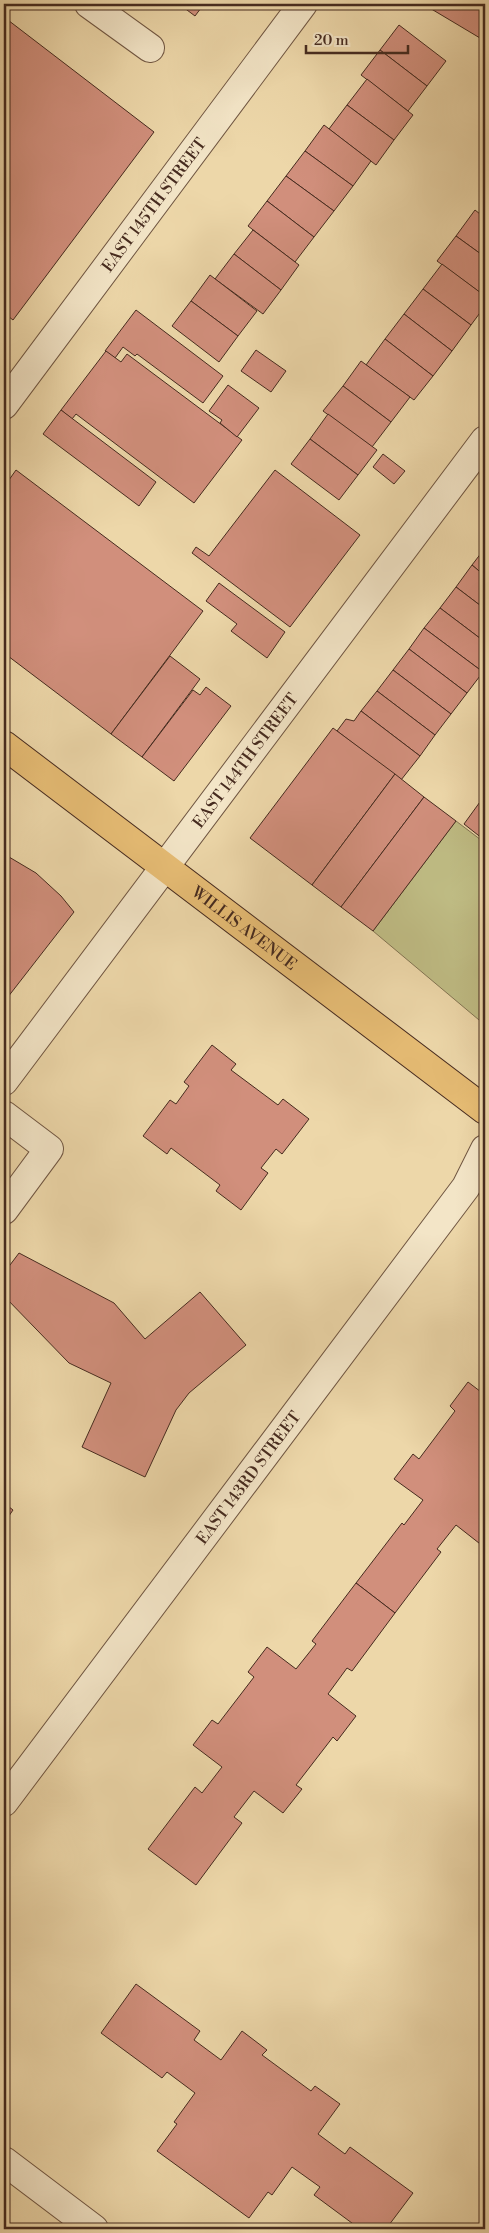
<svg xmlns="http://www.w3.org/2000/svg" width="489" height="2233" font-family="'Libre Bodoni',serif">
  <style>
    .green { fill: #bfbc84; stroke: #827452 }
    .building { fill: #d18f7c; stroke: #462b1f }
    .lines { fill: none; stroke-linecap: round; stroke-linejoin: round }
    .minor-casing { stroke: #705642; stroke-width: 30 }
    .major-casing { stroke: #462b1f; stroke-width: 30 }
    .minor { stroke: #f3e5c7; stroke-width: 28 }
    .major { stroke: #e6bc74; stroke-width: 28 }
    .labels { text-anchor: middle; stroke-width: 5; stroke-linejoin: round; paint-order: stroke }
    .street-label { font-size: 16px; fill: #462b1f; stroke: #f3e5c7 }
  </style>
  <rect width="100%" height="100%" fill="#edd7a9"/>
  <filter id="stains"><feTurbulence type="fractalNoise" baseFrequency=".004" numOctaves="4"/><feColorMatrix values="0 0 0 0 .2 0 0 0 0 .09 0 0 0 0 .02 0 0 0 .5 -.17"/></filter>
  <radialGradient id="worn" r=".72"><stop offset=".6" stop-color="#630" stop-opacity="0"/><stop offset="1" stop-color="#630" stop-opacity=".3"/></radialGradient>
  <!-- green -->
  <polygon class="green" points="456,821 485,843 485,1025 373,931"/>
  <!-- building -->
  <g class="building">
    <polygon points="179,4 204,4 195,16"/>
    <polygon points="423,4 484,4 482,7 485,9 485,41"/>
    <polygon points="4,17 154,132 13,320 4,313"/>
    <polygon points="399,25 446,61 427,86 380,50"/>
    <polygon points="380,50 427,86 408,111 361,75"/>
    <polygon points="367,79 413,115 394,140 347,105"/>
    <polygon points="347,105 394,140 376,165 329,129"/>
    <polygon points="324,125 371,161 353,186 305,151"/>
    <polygon points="305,151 353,186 334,211 286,176"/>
    <polygon points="286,176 334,211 314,237 267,201"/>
    <polygon points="267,201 314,237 295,262 248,226"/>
    <polygon points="475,210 485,218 485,257 456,236"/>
    <polygon points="253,230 299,265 281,290 234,254"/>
    <polygon points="456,236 485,257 485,296 437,261"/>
    <polygon points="234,254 281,290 263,314 215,279"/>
    <polygon points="442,264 485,296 485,306 471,325 423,289"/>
    <polygon points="210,275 257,311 238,336 191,301"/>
    <polygon points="423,289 471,325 452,351 404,314"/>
    <polygon points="191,301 238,336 219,362 172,326"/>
    <polygon points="136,310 223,376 203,403 137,354 135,356 123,347 115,358 105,351"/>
    <polygon points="404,314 452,351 433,376 385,339"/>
    <polygon points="385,339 433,376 414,400 366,365"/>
    <polygon points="256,350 286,371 271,392 241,371"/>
    <polygon points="106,351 121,362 127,354 242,440 194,503 76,414 72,419 61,410"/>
    <polygon points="361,361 410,397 391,422 343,386"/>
    <polygon points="228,385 259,408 237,437 220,423 222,420 209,411"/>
    <polygon points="343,386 391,422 372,447 323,411"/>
    <polygon points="61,410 156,482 139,506 43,434"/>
    <polygon points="328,414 377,450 358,475 310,439"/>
    <polygon points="310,439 358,475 339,500 291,464"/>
    <polygon points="383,454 405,471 394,484 373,467"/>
    <polygon points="16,470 203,611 111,734 4,653 4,487"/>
    <polygon points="275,470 360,535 290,627 192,553 196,547 209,556"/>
    <polygon points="485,548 485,576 472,565"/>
    <polygon points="472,565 485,576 485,609 456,587"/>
    <polygon points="219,583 285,632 267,658 231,631 237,624 206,601"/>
    <polygon points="456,587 485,609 485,642 440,608"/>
    <polygon points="440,608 485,642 485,668 483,672 424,628"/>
    <polygon points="424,628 483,672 467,693 409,649"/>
    <polygon points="409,649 467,693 451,714 393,670"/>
    <polygon points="170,656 200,679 142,757 111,734"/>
    <polygon points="393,670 451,714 435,735 377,691"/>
    <polygon points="206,687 231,706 174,781 142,757 193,690 200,695"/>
    <polygon points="377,691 435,735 420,756 361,711"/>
    <polygon points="361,711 420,756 401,780 337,731 346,719 354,721"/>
    <polygon points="333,728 395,774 312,885 250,838"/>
    <polygon points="395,774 424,797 341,907 312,885"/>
    <polygon points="485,795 485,837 483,839 464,824"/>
    <polygon points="424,797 456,821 373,931 341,907"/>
    <polygon points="4,854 36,873 61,896 74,912 4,1002"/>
    <polygon points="212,1045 236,1064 231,1070 278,1105 283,1099 309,1119 282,1154 276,1149 261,1168 268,1173 241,1210 216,1191 220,1185 171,1148 167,1154 143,1136 170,1100 176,1104 189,1086 184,1082"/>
    <polygon points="19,1253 114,1303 145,1339 200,1292 246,1345 189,1393 176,1410 145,1477 82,1447 111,1383 69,1363 4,1296 4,1273"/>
    <polygon points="468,1382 485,1395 485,1545 484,1547 456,1525 437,1549 441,1552 395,1613 356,1583 402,1523 404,1525 423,1500 394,1479 413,1454 419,1459 455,1411 450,1406"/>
    <polygon points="4,1503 13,1510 4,1523"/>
    <polygon points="356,1583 395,1613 352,1671 347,1668 328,1694 356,1716 337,1741 333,1737 296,1785 302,1789 283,1813 254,1791 234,1817 242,1823 196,1885 148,1849 195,1787 202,1793 222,1767 193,1745 212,1720 218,1724 254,1677 248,1672 267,1647 296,1669 316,1644 312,1641"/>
    <polygon points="136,1984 200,2031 194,2040 221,2060 242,2031 267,2050 262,2055 311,2091 315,2086 340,2104 318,2134 345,2154 350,2147 413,2193 386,2229 360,2229 314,2195 320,2187 292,2167 272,2195 268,2192 249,2218 157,2151 177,2124 174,2122 195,2093 167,2072 162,2078 101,2033"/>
  </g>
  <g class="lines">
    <!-- minor casing -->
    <g class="minor-casing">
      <g id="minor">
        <polyline points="89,4 150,48"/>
        <path id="s1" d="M4,405L303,4"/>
        <path id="s2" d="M4,1081L485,440"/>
        <polyline points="4,1115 49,1149 4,1210"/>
        <path id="s3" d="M4,1802L466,1187L485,1149"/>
        <polyline points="4,2161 94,2229"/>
      </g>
    </g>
    <!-- major casing -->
    <g class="major-casing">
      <g id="major">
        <path id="s4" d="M4,745L485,1110"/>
      </g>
    </g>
    <!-- minor -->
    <use href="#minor" class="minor"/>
    <!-- major -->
    <use href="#major" class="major"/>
  </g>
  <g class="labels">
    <!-- street labels -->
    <g class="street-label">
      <text dy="6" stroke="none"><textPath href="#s1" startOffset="250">EAST 145TH STREET</textPath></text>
      <text dy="6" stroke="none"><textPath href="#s2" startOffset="401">EAST 144TH STREET</textPath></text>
      <text dy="6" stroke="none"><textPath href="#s4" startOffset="302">WILLIS AVENUE</textPath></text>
      <text dy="6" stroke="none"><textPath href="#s3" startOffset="406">EAST 143RD STREET</textPath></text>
    </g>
  </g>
  <!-- margin -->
  <rect width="489" height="2233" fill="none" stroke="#edd7a9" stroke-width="20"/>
  <rect x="5" y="5" width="479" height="2223" fill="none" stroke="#462b1f" stroke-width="2.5"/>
  <rect x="10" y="10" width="469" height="2213" fill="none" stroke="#462b1f"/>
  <!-- scale -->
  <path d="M306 45v8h102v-8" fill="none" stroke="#462b1f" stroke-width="2.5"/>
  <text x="314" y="45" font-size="15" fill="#462b1f" stroke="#f3e5c7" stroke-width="4" paint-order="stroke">20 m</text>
  <rect width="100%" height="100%" filter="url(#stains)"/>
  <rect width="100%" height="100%" fill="url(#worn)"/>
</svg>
